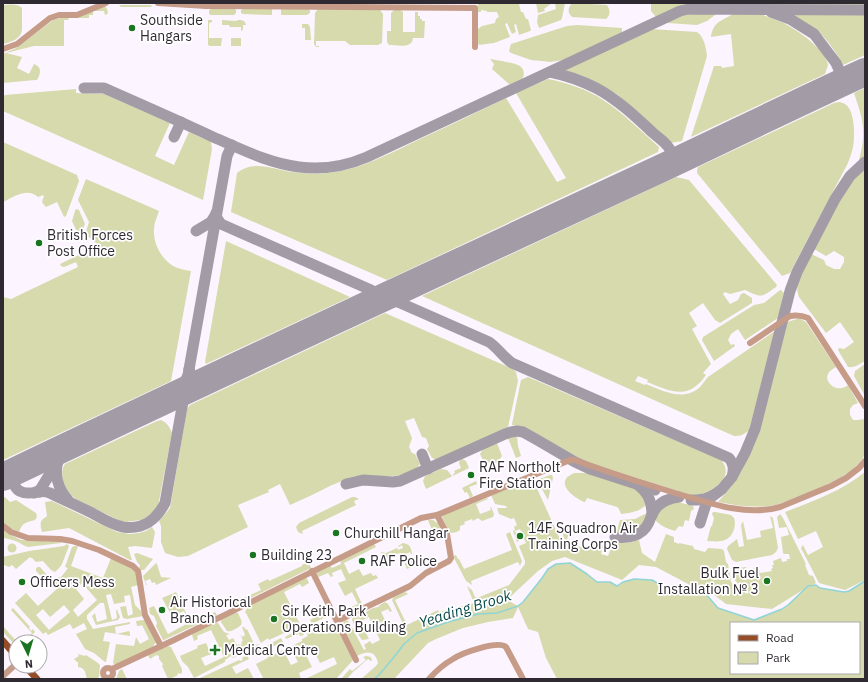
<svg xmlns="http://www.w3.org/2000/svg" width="868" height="682" font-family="'IBM Plex Sans',sans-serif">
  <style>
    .green { fill: #d6daad; fill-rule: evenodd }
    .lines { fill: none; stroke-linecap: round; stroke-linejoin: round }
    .stream { stroke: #90d5d6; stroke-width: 1.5 }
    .taxiway { stroke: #a39ca6; stroke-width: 11 }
    .runway { stroke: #a39ca6; stroke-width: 28 }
    .minor { stroke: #c69b88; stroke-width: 6 }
    .major { stroke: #954c28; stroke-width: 7 }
    .poi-dot { fill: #1b7421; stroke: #fff; stroke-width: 1.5 }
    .labels { text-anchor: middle; stroke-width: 3.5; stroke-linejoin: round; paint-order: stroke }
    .poi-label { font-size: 14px; fill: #2f2a31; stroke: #fff; text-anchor: start }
    .water-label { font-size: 15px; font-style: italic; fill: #08494a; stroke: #fff }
  </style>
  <rect width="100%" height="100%" fill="#fcf4ff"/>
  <!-- green -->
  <g class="green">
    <polygon points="478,3 520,3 519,4 521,12 523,12 526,19 528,19 531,30 530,31 519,35 516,24 514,25 516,32 512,34 507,23 505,24 510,37 494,43 479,45 478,43 478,29 482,26 495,23 496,19 499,17 497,12 487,12 487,11 481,10 481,12 478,12"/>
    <polygon points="536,3 552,3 544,9 545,11 538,13"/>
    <polygon points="555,3 565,3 562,18 561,20 539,28 537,22 538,15 556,9"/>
    <path d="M572,3L607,5C610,10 611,15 606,19L572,17C567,12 568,8 572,3Z"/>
    <path d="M633,3H865V6L692,4C678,6 667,11 656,17L651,11V4Z"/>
    <path d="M3,5C9,5 17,3 22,8V30C21,39 11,42 3,44Z"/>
    <polygon points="119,5 151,5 152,6 151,7 121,7"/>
    <path d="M105,6L107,9L108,13L107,14L105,15L104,11H93V15H89V18H69L68,20H64V46H34L6,53L22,57L17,68L29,74L34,64C42,67 41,73 37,80H35L3,83V54L16,48L53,20Z"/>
    <polygon points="211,8 234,8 236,10 236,13 234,15 210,15 209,13 209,11"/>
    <polygon points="243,9 272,9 272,15 243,14 241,13 241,10"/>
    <polygon points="281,9 309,9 310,11 310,13 307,15 281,15"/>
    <polygon points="318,9 380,10 383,14 383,16 382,43 378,45 350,45 345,41 316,41 316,46 319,46 319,47 316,47 314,44 315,13"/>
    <path d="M394,10H400L403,12V32H415V12H418V16H420V19H422V21H425L424,38H413C412,49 398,45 389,45L387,42V31H391V13Z"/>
    <polygon points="698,13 715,13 715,15 707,21 697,25 668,23 667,22 680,16"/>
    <path d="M733,14L763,15L784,23L797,31L808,39L822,52L827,61L828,65L825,74L691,137L714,66H721L722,68L734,66L731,34L711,37C713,22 721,21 733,14Z"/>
    <path d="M792,14L865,15V55L843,65C838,55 831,45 823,36C814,28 802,22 791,15Z"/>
    <polygon points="208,20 212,20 212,22 209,23 209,38 222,38 221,46 210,46 208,45"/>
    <path d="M222,20C227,20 231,21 236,21L238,20C242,20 245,20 246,25H243V30L241,31V27H230L229,25H222Z"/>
    <polygon points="302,24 308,24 310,27 311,40 305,40 305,28 302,28"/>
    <polygon points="577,25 622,28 622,33 563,60 550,62 542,61 531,60 511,53 509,51 511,44 567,26"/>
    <path d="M651,29L697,32C704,37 706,47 707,56L682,141L671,143L618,95C601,84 583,77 565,70Z"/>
    <rect x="231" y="38" width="10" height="8"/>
    <path d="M490,59C496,60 515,63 520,66C525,70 525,76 521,80C519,83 514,84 510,85L492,69L494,64Z"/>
    <path d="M548,79C567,83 587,89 603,100C623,113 641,131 659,147L658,152L387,280L231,212L237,173C255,159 273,170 293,172C305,174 317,174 329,173C362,169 391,153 420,139C449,126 477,112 506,98L557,182L566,178L516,93Z"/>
    <path d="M865,88V155L860,160H859C867,132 863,120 854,93Z"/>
    <polygon points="76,89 76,93 104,94 170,123 155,156 174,165 189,132 211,142 212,149 203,200 3,111 3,97 5,95"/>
    <path d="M839,102C841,102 843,103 845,104C855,110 855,136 853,147C852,152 850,157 848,163L790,273L782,276L697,173V170L698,167L834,103Z"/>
    <path d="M3,142L77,175L79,181L66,216L64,217L57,202L46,207L45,206L42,202L44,196L42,195L41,196L38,197C27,187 14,197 3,202Z"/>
    <path d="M865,169V361C860,364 855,368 848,367L838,350L839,348L844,349L854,342L840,322L826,333L799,297C793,282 804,267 811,254L824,260L826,265L834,269H840L844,262V257L834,251L826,256L814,249L847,187L852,181Z"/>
    <path d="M676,177L689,180L777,285L776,287C760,298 763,298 745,290L730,294L725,292L723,294L730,304L738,300L741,294L744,293L752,298V303L720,323L715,320L703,303L689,313L697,326L692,329L711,364L703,373L706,375C703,379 701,382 697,385C682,399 663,388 647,382L648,380L638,376L635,381L645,385L646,384C663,391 684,402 700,387C703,384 705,380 708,377L775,331L749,430C744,435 740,436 734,436L422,296Z"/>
    <path d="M86,179L159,211C157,217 154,223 154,229C153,244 161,258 173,266C179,269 185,270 191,271L171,381L3,460V297L11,299L78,267L76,262L64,267L61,266L60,264L81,254L93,250L95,248L96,243L92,239L85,235L89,222L78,200Z"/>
    <polygon points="76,209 79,210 85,224 80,235 78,234 72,221 75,211"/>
    <polygon points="226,241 350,297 206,364 205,362"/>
    <polygon points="780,290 781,290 784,293 778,318 745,340 738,329 731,334 728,340 731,345 734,344 735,346 714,361 702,340 703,337 754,305 764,303"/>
    <path d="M385,313L513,369L516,372L518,381L508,427L437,460L432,458L427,449L429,446L426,438L422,437L414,418L405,421L412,438L409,447L412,453L415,454L420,464C407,484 371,472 352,477C346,478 339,483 332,485C318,492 304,499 290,505L280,484L268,490L269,492L238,505L248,527L188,556L178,557L165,553L161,542V526L159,521L166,513L170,508L186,415L187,409L190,405Z"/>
    <path d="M797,319H801L806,322L836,367C833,369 829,371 828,374C824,381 834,390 842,388C843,388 847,386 848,385L858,403L853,405L850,409V415L853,420H858L864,419L865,421C865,430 866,443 865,452C861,476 799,496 779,504C758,509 739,506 718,502L730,488L741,472L760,429L787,322Z"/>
    <polygon points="865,364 865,396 854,376 855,371"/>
    <path d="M528,377L721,460C737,478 709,494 694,496L589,463L575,456L523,427L512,425V424L521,380Z"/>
    <path d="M161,420C167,423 169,426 172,433L158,506L151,514L142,520L122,522L77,500C67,493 57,476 65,464L157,421Z"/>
    <polygon points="513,436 517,436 518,446 521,456 516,458 508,438"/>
    <polygon points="497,443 502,456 497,463 490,466 488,461 484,462 480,454 483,449"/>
    <polygon points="462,459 466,461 469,468 426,489 423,481 425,476 441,469 447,470 452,476 454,476 453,474 455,473 454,471 461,468 459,463 460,460"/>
    <path d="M865,472V580L845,590L819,583L801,548L803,545L808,555L823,547L816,531L798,539L785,512C813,501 842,491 865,472Z"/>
    <path d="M574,473H586L634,488L641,494L644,498L646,504C641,512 629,513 621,514L619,509L617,507L587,498L585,502C578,500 560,488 566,479C567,476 571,475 574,473Z"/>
    <polygon points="550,475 552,475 553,478 548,500 537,480"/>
    <path d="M530,479L532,480L535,484L563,546L573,549V550H575L576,547L575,545L589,550L592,542L603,546L601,554L608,556L613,543H628L639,540L642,553L655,562L666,534L674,537V542L679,544V543L693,546L694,549L705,552L708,548L722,549L724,551L726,562L728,564L731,582L733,584L747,594L749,592C738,584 732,581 732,567L738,568L746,567L747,570L757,568L758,569H759L760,573L772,571L771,569L773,568L772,565H774L773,561L781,558L782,562L787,561V559H790L789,554H784L783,553L781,537L789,535L787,527L779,528L777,517L780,514L783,518L806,564L805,565L809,575L813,576L816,583L811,586L816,585L820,588L844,592L849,591L865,581V679H557L546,658L538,632L528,629L518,607L513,618L488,622L463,628L436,639L428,643L394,679H361L376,666L378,663C375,650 367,651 357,656L342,626L344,621L347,620L349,622L364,650L366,649L364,645L370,641L372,644L380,640L376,632L387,627L392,634L405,628L392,600L394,597L405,592L408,594L395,600L407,625L438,610L439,612L474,603L467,586L472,590L475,597L477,598L509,585L525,564V561L519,546L526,543L520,529L515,531L519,541L517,542L513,531L515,530L514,527L517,525L514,518L511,519L499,514L497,508H507L506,506L495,504L491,495ZM565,557L622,580L639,565L656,567L690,585L704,587L726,604L772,609L806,588L788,605L782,609L754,620L718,608L705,593L696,588L670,590L652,580L634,579L623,582L617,586L610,582H597L587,574L570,563L556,564L548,569L542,578L523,602L518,606L507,600L538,571L552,561ZM731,623H859V673H731Z"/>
    <polygon points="476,481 477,484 469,487 473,496 470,498 467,492 465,493 462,488"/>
    <path d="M3,497H5L10,502L16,500L36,513L37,517L35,520C25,523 23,522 19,532L12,529L3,523Z"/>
    <polygon points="352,497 355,497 359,499 354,501 356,505 302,531 303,534 298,532 296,527 299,523"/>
    <path d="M487,498L488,499L476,504L480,514L491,510L490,507H491L494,514L493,517L482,521L478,518L473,521L472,519L464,522L465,524L460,526V530C457,532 453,534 449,532L442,517L443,515Z"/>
    <path d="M52,501L117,532L130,534L139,533L146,531L152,527L155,532L152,548L135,546L128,547L132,560H130L69,528L42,532C41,528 39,522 43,519C44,518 46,517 47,516L45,502Z"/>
    <path d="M678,502L693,506L694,509L691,511L689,521L685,520L683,527L679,526L675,531C668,529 661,526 656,521C655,509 667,504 678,502Z"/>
    <path d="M713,512H715L731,515L734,518C737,527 732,540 721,541C717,542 712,541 707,541L711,526H712L714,518L712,514Z"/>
    <path d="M647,513C642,529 632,536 616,534L620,520L635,519Z"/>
    <polygon points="770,516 773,518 778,548 776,552 772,555 736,562 732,560 727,549 728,546 737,539 739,547 744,546 741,525 743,521 747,540 761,537 760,531 773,528"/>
    <polygon points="428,520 433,520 437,523 439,522 442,530 440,531 439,529 435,531 434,530 432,530"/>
    <polygon points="557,520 570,529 567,540 565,540"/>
    <path d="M3,530L9,534L21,540L61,542V543L28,547C24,546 22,544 18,542C14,540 9,539 4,538V554H3Z"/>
    <polygon points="510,532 522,561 520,566 518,562 471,581 472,585 466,581 453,556 456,555 458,559 459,559 464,569 512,550 506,534"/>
    <path d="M403,543C410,544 411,547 412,554H411L410,552L402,556L403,558L401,559L399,553L384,560L381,552L386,553L397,548L398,550L403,548L402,545L399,547L398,546Z"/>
    <circle cx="12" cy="548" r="4.5"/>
    <polygon points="67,544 69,546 62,564 60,567 55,572 51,570 43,561 36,562 32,558 31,558 30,557 16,569 12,565 9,567 4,565 3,566 3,557 29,551 64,546"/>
    <polygon points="374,544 376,547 344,563 349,574 359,569 363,576 371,573 373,576 376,575 378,578 355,589 363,606 352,611 349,608 358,604 352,592 345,596 338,583 346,580 341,569 332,573 333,576 331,577 328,573 318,577 317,574 317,572 330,565 332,568 341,564 340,560"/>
    <path d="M75,546H78L71,566L103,578L111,558L132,568L136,573L138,585L131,587L135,605L141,611L143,616L127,619L123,618L120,607L126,606L128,616L133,614L130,595L124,596L125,602L114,604L111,594L106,595L112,620L117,618L116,610H117L120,617L118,620L96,625L92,616L95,613L97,622L107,619L104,603H100L87,615V619L93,629L130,622V624L115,627L116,634L129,631L130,633V636L105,632L103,641L110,642L106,662H105L94,653L85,649L76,634L87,629L84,623L73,629L70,624L48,635L46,632L43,634L15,603L26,593L38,606L58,588L53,581L59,577L60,578L65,572L68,568L65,567L72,547ZM82,583L97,600L78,617L73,610L84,599L76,589ZM64,605L70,612L49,630L36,615L43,609L50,617Z"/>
    <polygon points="137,553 153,559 144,570 141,570 139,569 140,565 137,562 134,554"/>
    <polygon points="415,557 418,563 418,564 407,569 404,562"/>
    <polygon points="156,563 157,564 161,577 171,578 156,585 155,582 152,583 150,579 145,581 147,585 146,585 143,576"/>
    <polygon points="306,563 308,566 309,565 308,563 309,563 311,568 230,608 229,605 261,590 258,584 268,579 269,581 302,566 302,565"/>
    <polygon points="38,567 40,567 47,575 48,577 46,579 44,579 36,571 36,568"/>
    <polygon points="306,577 309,583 302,587 300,584 284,592 300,624 299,625 299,623 296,625 297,627 269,640 268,638 261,643 246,613 245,613 247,606"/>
    <polygon points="176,592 190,621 189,621 184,611 172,616 162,598"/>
    <path d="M385,602L388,604L392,611L390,612L388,609L381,612L385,620L373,626L369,617L361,621L363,627L360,628H356L352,620L353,617C356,616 360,615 363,614C368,611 371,608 378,607L380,605Z"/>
    <polygon points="154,606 168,634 192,621 193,623 215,612 217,615 164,640 163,640 156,626 157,623 154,616 150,614 149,608"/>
    <polygon points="13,608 30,627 29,628 31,631 33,629 35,632 30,637 35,641 34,642 28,642 29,641 27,638 32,633 11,610"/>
    <path d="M235,612L238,613C241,620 245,624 237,628C233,630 231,632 227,631L221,622V620Z"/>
    <polygon points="326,612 330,613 331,614 312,624 310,620"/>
    <polygon points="144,620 147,622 156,642 152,648 117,666 113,663 116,644 134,646 136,637 140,644 149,639 142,625 139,626 137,626 136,621"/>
    <polygon points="215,622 218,623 224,632 230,634 226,635 229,640 233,638 237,645 239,644 240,645 242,644 241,642 243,641 240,634 242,637 245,635 242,627 244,627 246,630 247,629 255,646 258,644 259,645 248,650 247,649 246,650 246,651 233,658 231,656 225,660 225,662 194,678 188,667 182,661 180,656 198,648 197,646 206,643 211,654 201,658 205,666 224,657 211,630 197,636 198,639 194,641 192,635 193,633"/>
    <polygon points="335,622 353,660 336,679 305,679 337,664 334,657 320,663 313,649 305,653 312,667 299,673 301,679 261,679 263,678 256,664 268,658 264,651 253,657 251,653 261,649 262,650 269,647 268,645 281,638 283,642 267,649 271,656 283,650 291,665 298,662 290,647 302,641 302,639 308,636 307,634 310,632 311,633"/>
    <polygon points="3,626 17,642 16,642 16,646 3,632"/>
    <polygon points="301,628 304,635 300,636 299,634 286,639 285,637"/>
    <polygon points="364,629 369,639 362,640 358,634 360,631"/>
    <polygon points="167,646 171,647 182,669 182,673 180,674 179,673 177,674 178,675 170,679 168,679 162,666 163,664 159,659 159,656 156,655 150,659 148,655"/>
    <path d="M78,654L85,656L86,655L98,663L100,665L99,677L96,679H87C85,673 86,668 78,667V662H77L74,659L79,656Z"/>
    <polygon points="247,655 249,659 232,667 236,674 248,668 254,679 198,679 239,660 240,661 243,660 242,658"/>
    <polygon points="366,656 371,657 372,661 371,661 368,659 353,672 347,679 341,679 350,669 352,671 366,660 363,657"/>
    <polygon points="122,669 127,679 116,679 118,674 119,671"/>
  </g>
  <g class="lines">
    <!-- stream -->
    <polyline class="stream" points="374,679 379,675 394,657 404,644 417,633 448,622 478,614 497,613 518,606 523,602 542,578 548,569 556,564 570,563 587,574 597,582 610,582 617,586 623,582 634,579 652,580 670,590 696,588 705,593 718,608 754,620 782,609 788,605 808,586 816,585 820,588 844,592 849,591 865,581"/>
    <!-- taxiway -->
    <g class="taxiway">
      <polyline points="771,12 790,19 814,34 836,63 840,72 840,78 838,81 831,88"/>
      <path d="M550,72C565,75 582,81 596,88C617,99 636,117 653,133C659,138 668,144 670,150C673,157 669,162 665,166"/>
      <path d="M84,88H104C140,104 177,120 213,137C241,149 268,163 299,167C322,170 346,166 367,157L680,11L689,9L865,10"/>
      <polyline points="174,137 181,122"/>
      <polyline points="216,213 217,218 221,224 371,290 373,293 374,298 369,304"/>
      <polyline points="196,231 211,222 216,214"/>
      <path d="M377,293C385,295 390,294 398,290"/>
      <path d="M362,307C374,302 385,300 398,302L489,342C498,348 503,357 512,363L729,458C734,464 734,469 732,477"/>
      <path d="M189,369C193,382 202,382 212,377"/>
      <path d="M160,402C174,395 182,391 188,375L227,156L232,145"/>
      <polyline points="422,454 428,469"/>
      <path d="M19,469C15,474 12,478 14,484C18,496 31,493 40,492C43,491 47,492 50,493C64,500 78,506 92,513C101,518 112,525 123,527C144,530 156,520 165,503L184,396L187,391L193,386"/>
      <polyline points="346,484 363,480 393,482 400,481 505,434 511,432 517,431 523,432 539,441 575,462 590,469 655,490"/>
      <path d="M639,486C649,493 652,503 652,515"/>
      <polyline points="34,493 40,490 56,464"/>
      <path d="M68,500C58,489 53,473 59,459C62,453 66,449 70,444"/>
      <polyline points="691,500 697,500 704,499 714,495 722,489 732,477 745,453 755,429 790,291 797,272 835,199 850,176 865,162"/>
      <polyline points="700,523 706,504 713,495"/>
      <path d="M615,537C627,539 642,536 648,524C651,518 652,512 657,507C663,500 671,498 679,497"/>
    </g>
    <!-- runway -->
    <path class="runway" d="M3,477C222,372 442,270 662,168C730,136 797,103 865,72"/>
    <!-- minor -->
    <g class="minor">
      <polyline points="158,3 206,6 475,8 475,47"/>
      <polyline points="3,49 17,44 50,18 59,15 77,15 106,3"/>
      <path d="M750,343L790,316C797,315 801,315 808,318L865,406"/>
      <polyline points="3,526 11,532 28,538 60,539 72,541 99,550 133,566 138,571 139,577 145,615 161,646"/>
      <polyline points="312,571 356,660"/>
      <polyline points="337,621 410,586 426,573 449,561 451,558 447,534 437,515"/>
      <circle cx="108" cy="673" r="5"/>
      <path d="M112,669L174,640L421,518L437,515L570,460H575C607,472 639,482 672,492C706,502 745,517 780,507L831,486L846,478L859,468L865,461"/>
      <polyline points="3,676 16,664"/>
      <path d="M429,679C436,671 444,664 453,659C462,653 498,640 506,647L523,679"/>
    </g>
    <!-- major -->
    <g class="major">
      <polyline points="3,641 16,656"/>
      <polyline points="25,666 37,679"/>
    </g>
  </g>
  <!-- markers -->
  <g class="poi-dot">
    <circle cx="132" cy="28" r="4"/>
    <circle cx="39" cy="243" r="4"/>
    <circle cx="471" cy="475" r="4"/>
    <circle cx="336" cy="533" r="4"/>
    <circle cx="520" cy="536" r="4"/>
    <circle cx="253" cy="555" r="4"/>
    <circle cx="362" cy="561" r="4"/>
    <circle cx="767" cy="581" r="4"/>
    <circle cx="22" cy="582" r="4"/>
    <circle cx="162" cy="610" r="4"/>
    <circle cx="274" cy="619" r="4"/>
    <path d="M213 644h4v4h4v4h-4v4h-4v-4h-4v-4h4z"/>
  </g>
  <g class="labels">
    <!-- poi labels -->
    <g class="poi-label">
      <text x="140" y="25">Southside<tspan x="140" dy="16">Hangars</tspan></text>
      <text x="47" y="240">British Forces<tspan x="47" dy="16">Post Office</tspan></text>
      <text x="479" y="472">RAF Northolt<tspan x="479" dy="16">Fire Station</tspan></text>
      <text x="528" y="533">14F Squadron Air<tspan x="528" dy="16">Training Corps</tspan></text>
      <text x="344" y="538">Churchill Hangar</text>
      <text x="261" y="560">Building 23</text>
      <text x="370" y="566">RAF Police</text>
      <text x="759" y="578" text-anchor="end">Bulk Fuel<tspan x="759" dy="16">Installation № 3</tspan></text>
      <text x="30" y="587">Officers Mess</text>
      <text x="170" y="607">Air Historical<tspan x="170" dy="16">Branch</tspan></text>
      <text x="282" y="616">Sir Keith Park<tspan x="282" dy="16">Operations Building</tspan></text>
      <text x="224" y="655">Medical Centre</text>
    </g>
    <!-- water labels -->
    <g class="water-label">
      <text transform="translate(465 609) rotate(-17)" y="5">Yeading Brook</text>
    </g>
  </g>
  <!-- border -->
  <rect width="868" height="682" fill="none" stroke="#2f2a31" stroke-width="8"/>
  <!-- legend -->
  <rect x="730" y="622" width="130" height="52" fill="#ffffff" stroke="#acaaad"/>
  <rect x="738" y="635" width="20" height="6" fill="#954c28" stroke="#acaaad"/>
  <text x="766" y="642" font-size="12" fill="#2f2a31">Road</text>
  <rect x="738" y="652" width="20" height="12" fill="#d6daad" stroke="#acaaad"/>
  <text x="766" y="662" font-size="12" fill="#2f2a31">Park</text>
  <!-- north arrow -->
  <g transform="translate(28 654) rotate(175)"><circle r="19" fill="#ffffff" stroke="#acaaad"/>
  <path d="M0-3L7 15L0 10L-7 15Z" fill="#1b7421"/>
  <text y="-6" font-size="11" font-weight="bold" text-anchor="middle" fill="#2f2a31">N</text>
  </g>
</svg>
